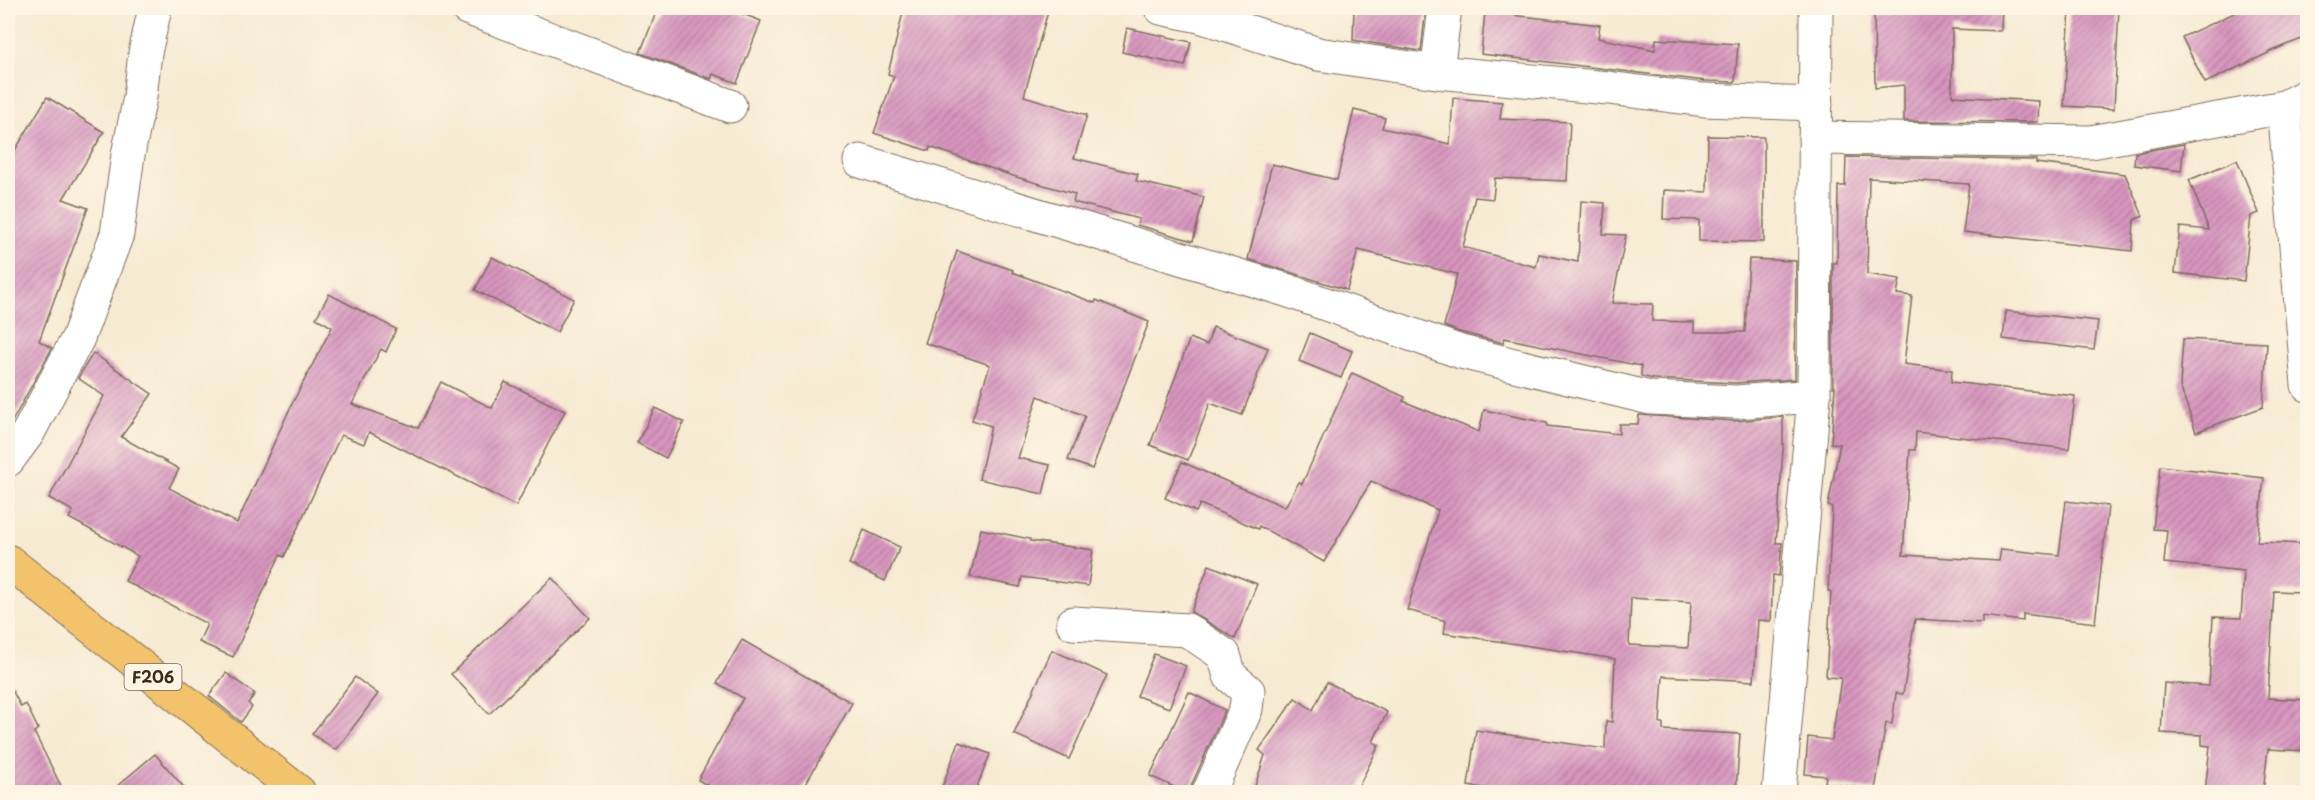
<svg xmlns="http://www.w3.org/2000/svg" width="2315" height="800" font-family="'Playpen Sans',sans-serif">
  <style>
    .building { fill: url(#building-hatch); fill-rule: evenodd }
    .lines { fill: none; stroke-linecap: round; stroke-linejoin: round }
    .minor-casing { stroke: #7d6d5d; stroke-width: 35 }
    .major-casing { stroke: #7d6d5d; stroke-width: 35 }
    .minor { stroke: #fff; stroke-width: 33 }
    .major { stroke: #f2c36a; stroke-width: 33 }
    .labels { text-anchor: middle; stroke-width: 5; stroke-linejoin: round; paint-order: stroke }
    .shield { fill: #fcf5e5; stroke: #75675a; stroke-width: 1.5 }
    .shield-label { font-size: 16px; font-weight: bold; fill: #3b2a1e }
  </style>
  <defs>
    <pattern id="building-hatch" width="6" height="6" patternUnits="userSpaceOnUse" patternTransform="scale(1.5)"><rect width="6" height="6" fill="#d895bf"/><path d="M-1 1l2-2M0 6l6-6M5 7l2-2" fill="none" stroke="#b07a9b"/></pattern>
  </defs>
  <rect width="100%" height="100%" fill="#fcf5e5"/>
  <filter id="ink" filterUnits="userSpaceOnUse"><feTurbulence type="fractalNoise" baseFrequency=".0167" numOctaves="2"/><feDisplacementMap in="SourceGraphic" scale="12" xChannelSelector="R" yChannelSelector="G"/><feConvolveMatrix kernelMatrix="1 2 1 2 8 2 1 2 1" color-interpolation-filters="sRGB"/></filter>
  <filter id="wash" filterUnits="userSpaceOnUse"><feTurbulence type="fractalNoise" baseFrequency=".008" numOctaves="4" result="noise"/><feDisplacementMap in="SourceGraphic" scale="24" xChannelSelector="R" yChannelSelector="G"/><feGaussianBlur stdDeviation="1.35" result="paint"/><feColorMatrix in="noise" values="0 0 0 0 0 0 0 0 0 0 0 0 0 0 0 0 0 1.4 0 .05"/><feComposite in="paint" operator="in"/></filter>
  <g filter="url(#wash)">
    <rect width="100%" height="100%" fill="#f7ead2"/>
    <g id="blocks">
      <!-- building -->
      <g class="building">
        <polygon points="658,8 742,8 740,13 761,21 737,83 713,74 711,79 640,53"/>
        <polygon points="904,8 1049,8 1024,96 1087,115 1074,158 1138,174 1136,181 1204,197 1193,241 1137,225 1139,219 1073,202 1075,194 1013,176 930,147 929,151 874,133 894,76 888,74"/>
        <polygon points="1354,8 1426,8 1421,51 1353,40"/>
        <polygon points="1925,8 2002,8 2001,31 1952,29 1952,96 2039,101 2038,122 1904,121 1904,85 1875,88 1874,13 1925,13"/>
        <polygon points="2070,8 2119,8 2114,109 2064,106"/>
        <polygon points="2245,8 2307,8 2307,37 2281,47 2205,83 2182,37"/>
        <polygon points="1485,12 1600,25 1598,38 1655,50 1656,39 1738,44 1735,82 1706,81 1481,54"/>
        <polygon points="1127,28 1191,42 1185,66 1122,52"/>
        <polygon points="47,97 104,132 63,199 88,208 39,341 52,348 8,429 8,162"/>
        <polygon points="1453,98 1502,102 1500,119 1570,122 1567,181 1495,178 1493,199 1475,197 1463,247 1536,267 1539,254 1578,262 1581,201 1605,203 1603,234 1626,235 1612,303 1653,304 1652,321 1694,322 1694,332 1745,332 1749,259 1796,261 1795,379 1736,383 1653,379 1641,376 1641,366 1504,338 1503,343 1459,332 1444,326 1457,274 1358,250 1347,290 1248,259 1272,164 1337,180 1354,110 1385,118 1382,128 1450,144"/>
        <polygon points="1708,136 1764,137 1764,242 1699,241 1699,220 1663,219 1664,190 1707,192"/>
        <polygon points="2184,144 2181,171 2134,165 2135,153"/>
        <polygon points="1846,157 2036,160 2036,163 2125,174 2143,216 2134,220 2132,251 1963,232 1969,184 1869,178 1867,274 1900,279 1897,294 1912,296 1904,364 1952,370 1951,382 2075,396 2069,449 1916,432 1915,450 1910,450 1903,555 1999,561 2001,549 2059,555 2066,501 2108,506 2095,623 2023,614 2023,621 1982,616 1982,623 1915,619 1903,694 1896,693 1892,724 1886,723 1875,790 1825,783 1826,776 1805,774 1808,737 1832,740 1841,678 1826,677 1831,591 1828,591 1832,507 1828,506 1840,444 1831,443 1835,387 1833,387 1833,263 1837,263 1838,186 1845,186"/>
        <polygon points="2237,160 2259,213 2251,216 2244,281 2175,273 2180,227 2209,230 2189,180"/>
        <polygon points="957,251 1013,270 1012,272 1095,303 1096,300 1149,322 1092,469 1068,460 1085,416 1038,396 1018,458 1050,465 1043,494 979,479 991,426 972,420 990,365 925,343"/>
        <polygon points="492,257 574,299 557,332 475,290"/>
        <polygon points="329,294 396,329 386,352 381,349 352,404 418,428 441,382 492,408 505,382 565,411 516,506 369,432 364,444 341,435 284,557 280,555 233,657 199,642 207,624 125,581 138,556 69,518 73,511 49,498 104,396 78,378 93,353 152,394 121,437 179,469 169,488 237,523 292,404 332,327 316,318"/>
        <polygon points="2006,311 2098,321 2094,350 2003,339"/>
        <polygon points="1213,327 1268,348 1242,415 1210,403 1188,460 1150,445 1190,338 1207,345"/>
        <polygon points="1310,333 1352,351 1341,378 1299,361"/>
        <polygon points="2183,339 2267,343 2263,407 2196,432 2180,386"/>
        <path d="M1352,373L1405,397L1403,401L1479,432L1484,410L1547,423V426L1619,434V424H1638L1639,415L1735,421L1783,417V450L1776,543H1782L1779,576L1773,575L1771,621L1758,620L1754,681L1663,676L1660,723H1663V730L1740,734L1736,792H1511L1468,786L1476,730L1605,749L1606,721L1612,722L1615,659L1444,633L1446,621L1407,610L1438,510L1371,481L1324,562L1259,526L1258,529L1200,504L1196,512L1165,498L1182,462L1285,507L1299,482L1302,484ZM1631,598L1691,602L1688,648L1629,645Z"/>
        <polygon points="655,408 684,422 666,458 637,443"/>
        <polygon points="2160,466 2264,478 2257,542 2305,544 2303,592 2274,591 2268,698 2307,700 2305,751 2268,749 2263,792 2205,792 2210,746 2202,745 2202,735 2161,733 2164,683 2209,686 2213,617 2241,618 2244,571 2164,563 2167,530 2153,529"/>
        <polygon points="981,529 1030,539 1030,541 1093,550 1088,586 1022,577 1020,587 970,577"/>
        <polygon points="864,530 900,547 885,581 849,564"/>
        <polygon points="1209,565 1257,584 1235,639 1191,612"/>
        <polygon points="552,578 590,618 489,714 451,674"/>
        <polygon points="742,640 852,703 801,792 719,792 698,780 743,698 717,683"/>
        <polygon points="1052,650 1107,675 1069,759 1014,734"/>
        <polygon points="1154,654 1186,666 1169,708 1137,696"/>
        <polygon points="226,673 255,694 248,703 252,707 241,722 209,696"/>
        <polygon points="355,677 378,694 336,750 312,734"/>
        <polygon points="8,682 21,707 26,704 38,729 34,732 64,792 8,792"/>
        <polygon points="1327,682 1387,712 1373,742 1379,745 1356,792 1253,792 1265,755 1259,750 1295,698 1313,710"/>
        <polygon points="1189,692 1225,710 1192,784 1191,792 1185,792 1150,776"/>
        <polygon points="959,742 990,754 975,792 940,792"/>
        <polygon points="155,754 188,792 110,792"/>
      </g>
    </g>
  </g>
  <g filter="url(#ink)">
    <use href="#blocks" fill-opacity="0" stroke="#7d6d5d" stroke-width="1.5"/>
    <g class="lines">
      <!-- minor casing -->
      <g class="minor-casing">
        <g id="minor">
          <polyline points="467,8 730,106"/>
          <polyline points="1161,8 1200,16 1318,54 1437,72 1608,88 1704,100 1816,104"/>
          <polyline points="1437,72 1445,8"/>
          <polyline points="2284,107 2308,385"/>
          <polyline points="1815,138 2091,142 2284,107 2308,95"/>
          <polyline points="860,161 1286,290 1461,352 1650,398 1736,402 1814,396"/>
          <polyline points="8,460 28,433 78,338 117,234 128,155 140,97 145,53 155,8"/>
          <polyline points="1073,623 1187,630 1224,655 1230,676 1248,691 1246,709 1209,792"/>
          <polyline points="1779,792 1814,396 1816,8"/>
        </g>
      </g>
      <!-- major casing -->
      <g class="major-casing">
        <polyline id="major" points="8,561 299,792"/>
      </g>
      <!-- minor -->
      <use href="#minor" class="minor"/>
      <!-- major -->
      <use href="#major" class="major"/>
    </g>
  </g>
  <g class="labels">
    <!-- shield labels -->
    <rect class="shield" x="124.5" y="664" width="57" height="26" rx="4.5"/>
    <g class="shield-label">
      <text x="153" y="683">F206</text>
    </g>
  </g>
  <!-- margin -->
  <rect width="2315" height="800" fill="none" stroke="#fcf5e5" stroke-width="30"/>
</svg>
